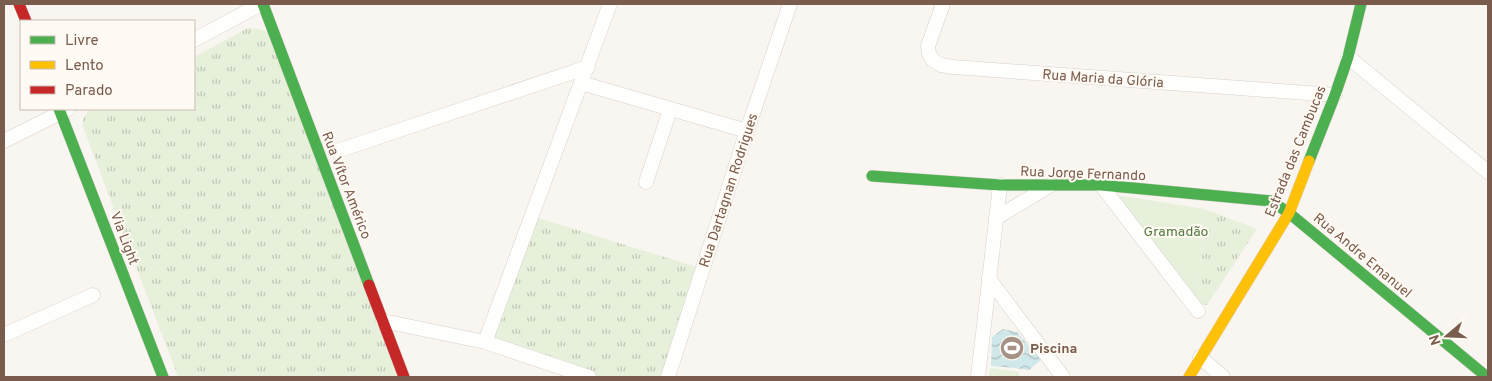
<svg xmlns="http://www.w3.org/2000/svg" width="1492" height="381" font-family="Overpass,sans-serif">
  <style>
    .grass { fill: url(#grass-tufts) }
    .garden { fill: #e7f0db }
    .water { fill: url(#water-waves) }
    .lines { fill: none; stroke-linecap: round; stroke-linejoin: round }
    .street-casing { stroke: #d7d1cb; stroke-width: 15 }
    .fast-casing { stroke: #d9d2cb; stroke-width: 12 }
    .slow-casing { stroke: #d9d2cb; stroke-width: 12 }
    .jam-casing { stroke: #d9d2cb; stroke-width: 12 }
    .street { stroke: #fefefd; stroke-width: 14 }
    .fast { stroke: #4caf50; stroke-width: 11 }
    .slow { stroke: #ffc107; stroke-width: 11 }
    .jam { stroke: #c62828; stroke-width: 11 }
    .labels { text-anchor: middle; stroke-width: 4; stroke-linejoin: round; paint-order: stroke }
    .street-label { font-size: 14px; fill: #7a5c4d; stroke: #fffaf3 }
    .park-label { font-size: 14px; fill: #537a41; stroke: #fffaf3 }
    .poi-label { font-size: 14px; font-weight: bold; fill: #7a5c4d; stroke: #fffaf3; text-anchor: start }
  </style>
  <defs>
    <pattern id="grass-tufts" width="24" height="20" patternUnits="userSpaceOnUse" patternTransform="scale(1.25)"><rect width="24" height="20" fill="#e7f0db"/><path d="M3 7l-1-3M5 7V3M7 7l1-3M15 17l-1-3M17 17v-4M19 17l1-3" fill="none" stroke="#c0c6b4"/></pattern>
    <pattern id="water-waves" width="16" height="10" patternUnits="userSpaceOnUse" patternTransform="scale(1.25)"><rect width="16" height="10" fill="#d0e8ea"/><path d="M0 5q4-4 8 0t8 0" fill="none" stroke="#aebfc0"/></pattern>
  </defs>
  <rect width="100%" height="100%" fill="#f9f5f0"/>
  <!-- grass -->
  <g class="grass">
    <path d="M248,28L259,29L269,32L401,377H178L83,127C82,118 85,113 93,109H194V57Z"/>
    <polygon points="1205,209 1257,229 1207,305 1197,304"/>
    <polygon points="532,216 703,269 668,377 589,377 485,342"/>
  </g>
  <!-- garden -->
  <g class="garden">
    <polygon points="1117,195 1205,209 1197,304"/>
    <polygon points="990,368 1019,372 1019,377 989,377"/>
  </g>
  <!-- water -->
  <polygon class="water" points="1003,329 1017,332 1041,360 1029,370 1016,368 991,366 992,337"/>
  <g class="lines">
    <!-- street casing -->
    <g class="street-casing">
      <g id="street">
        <polyline points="943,4 928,46 929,54 933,60 941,65 953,67 1335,95"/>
        <polyline points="194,40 261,4"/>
        <polyline points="1348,57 1488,172"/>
        <polyline points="581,83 747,131"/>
        <polyline points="4,141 68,109"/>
        <polyline points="337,151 588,67"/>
        <polyline points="646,182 670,110"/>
        <polyline points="1101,185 1198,311"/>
        <polyline points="996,218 1051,185"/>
        <polyline points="989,279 1063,377"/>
        <polyline points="383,321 485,342 589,377"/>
        <polyline points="4,335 93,295"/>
        <polyline points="485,342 610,4"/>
        <polyline points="1200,357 1223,377"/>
        <polyline points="668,377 747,131 790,4"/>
        <polyline points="978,377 1000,185"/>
      </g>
    </g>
    <!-- fast casing -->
    <g class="fast-casing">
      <g id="fast">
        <polyline points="263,4 369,285"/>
        <polyline points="59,109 163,377"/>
        <polyline points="1309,161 1335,95 1348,57 1361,4"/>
        <polyline points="872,176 1000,185 1101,185 1271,201 1289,213 1487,377"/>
      </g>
    </g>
    <!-- slow casing -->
    <g class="slow-casing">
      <polyline id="slow" points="1189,377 1289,213 1309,161"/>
    </g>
    <!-- jam casing -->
    <g class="jam-casing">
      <g id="jam">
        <polyline points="19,4 26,21"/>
        <polyline points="369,285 404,377"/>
      </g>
    </g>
    <!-- street -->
    <use href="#street" class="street"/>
    <!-- fast -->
    <use href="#fast" class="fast"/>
    <!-- slow -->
    <use href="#slow" class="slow"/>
    <!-- jam -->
    <use href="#jam" class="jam"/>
  </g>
  <!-- icons -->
  <defs>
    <g id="stadium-disc" transform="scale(1.25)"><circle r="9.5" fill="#a69286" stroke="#fffaf3"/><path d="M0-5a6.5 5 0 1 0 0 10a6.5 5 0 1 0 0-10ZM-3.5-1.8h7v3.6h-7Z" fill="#fff"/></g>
  </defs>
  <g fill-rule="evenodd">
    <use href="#stadium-disc" x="1012" y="348"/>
  </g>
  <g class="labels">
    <!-- street labels -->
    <g class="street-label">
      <text transform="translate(1103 78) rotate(4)" y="5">Rua Maria da Glória</text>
      <text transform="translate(1295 151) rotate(-68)" y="5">Estrada das Cambucas</text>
      <text transform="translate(1083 173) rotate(2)" y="5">Rua Jorge Fernando</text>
      <text transform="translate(347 185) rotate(69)" y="5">Rua Vítor Américo</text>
      <text transform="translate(728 190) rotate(-72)" y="5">Rua Dartagnan Rodrigues</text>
      <text transform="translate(125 238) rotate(69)" y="5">Via Light</text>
      <text transform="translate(1363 255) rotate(40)" y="5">Rua Andre Emanuel</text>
    </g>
    <!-- park labels -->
    <g class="park-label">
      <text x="1176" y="236">Gramadão</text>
    </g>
    <!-- poi labels -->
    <g class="poi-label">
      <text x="1030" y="353">Piscina</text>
    </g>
  </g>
  <!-- border -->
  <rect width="1492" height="381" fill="none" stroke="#7a5c4d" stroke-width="10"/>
  <!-- legend -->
  <rect x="20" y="20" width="175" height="90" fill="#fffaf3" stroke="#cabbb1"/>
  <rect x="30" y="36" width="25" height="8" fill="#4caf50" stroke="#cabbb1"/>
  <text x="65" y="45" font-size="15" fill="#7a5c4d">Livre</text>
  <rect x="30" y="61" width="25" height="8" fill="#ffc107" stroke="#cabbb1"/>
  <text x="65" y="70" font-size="15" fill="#7a5c4d">Lento</text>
  <rect x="30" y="86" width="25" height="8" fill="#c62828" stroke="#cabbb1"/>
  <text x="65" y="95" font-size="15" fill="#7a5c4d">Parado</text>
  <!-- north arrow -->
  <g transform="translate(1447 336) rotate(251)" stroke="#fffaf3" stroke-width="4" paint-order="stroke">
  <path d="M0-4L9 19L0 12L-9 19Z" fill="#7a5c4d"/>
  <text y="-8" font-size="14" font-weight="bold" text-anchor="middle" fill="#7a5c4d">N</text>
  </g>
</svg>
